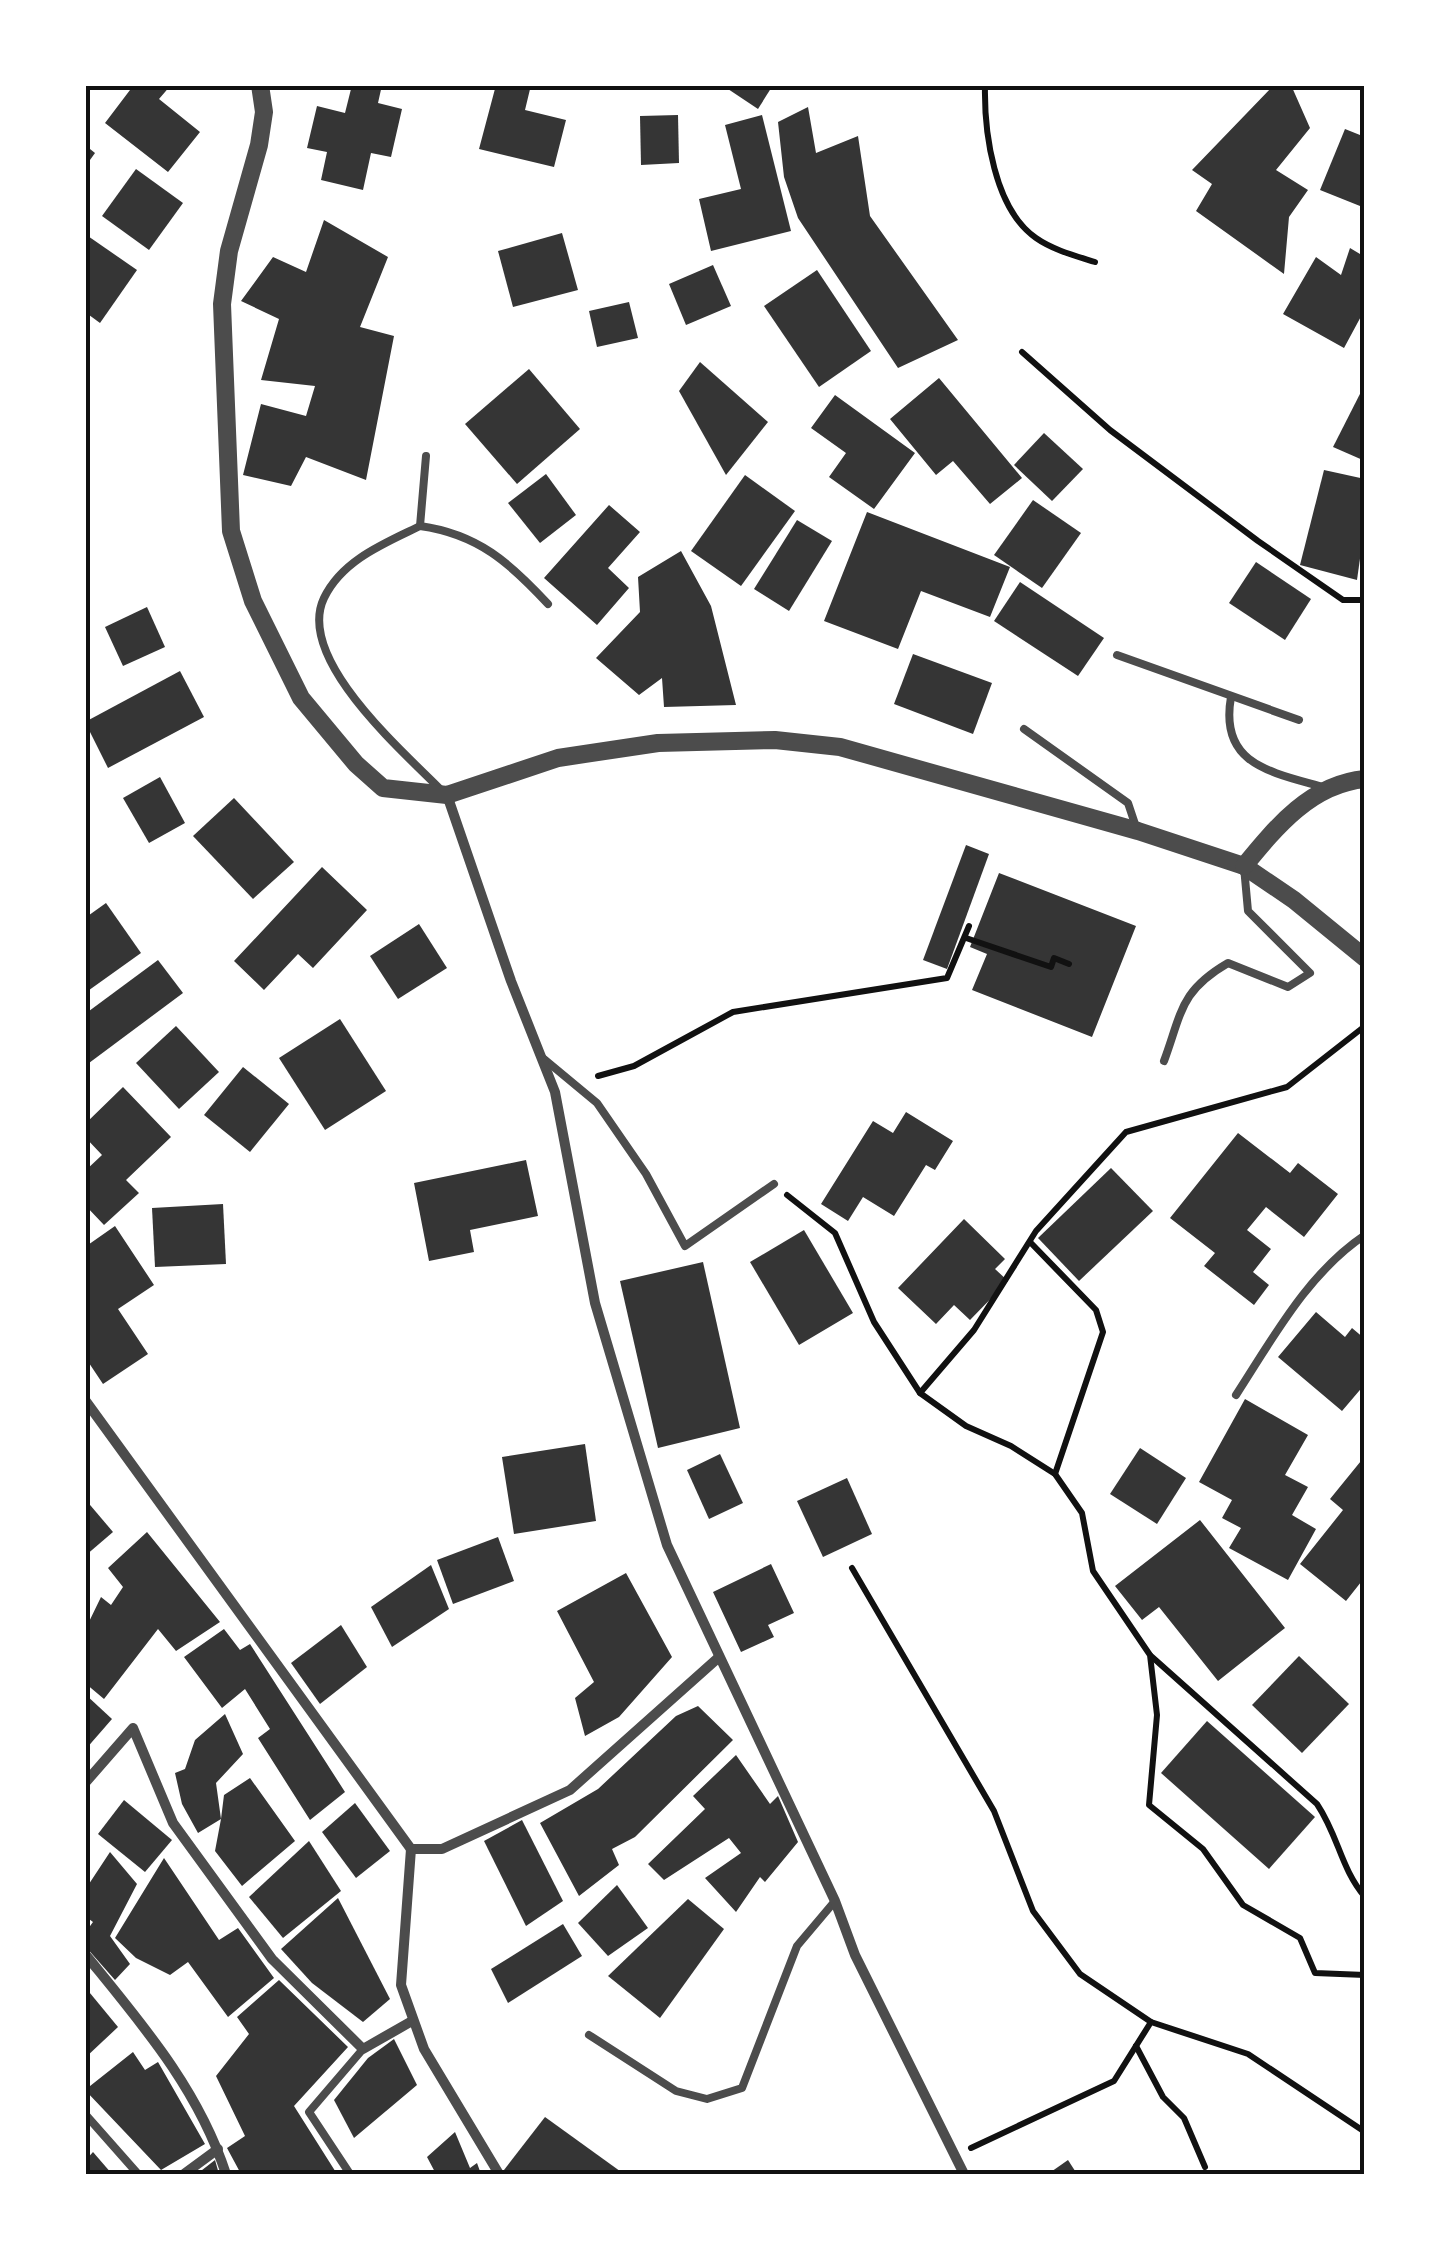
<svg xmlns="http://www.w3.org/2000/svg" width="1450" height="2259" font-family="'Libre Baskerville',serif">
  <style>
    .building { fill: #353535 }
    .lines { fill: none; stroke-linecap: round; stroke-linejoin: round }
    .path { stroke: #111; stroke-width: 6 }
    .service { stroke: #4c4c4c; stroke-width: 8 }
    .minor { stroke: #4c4c4c; stroke-width: 10 }
    .tertiary { stroke: #4c4c4c; stroke-width: 18 }
    .neatline { fill: none; stroke: #111; stroke-width: 4 }
  </style>
  <rect width="100%" height="100%" fill="#fff"/>
  <!-- building -->
  <g class="building">
    <polygon points="124,85 171,85 159,99 200,132 168,172 105,123 130,90"/>
    <polygon points="352,85 382,85 378,103 402,109 391,157 371,153 363,190 321,180 327,152 307,148 317,106 345,113"/>
    <polygon points="496,85 531,85 525,110 566,120 554,167 479,149"/>
    <polygon points="722,85 773,85 758,109"/>
    <polygon points="1274,85 1291,85 1310,128 1276,170 1308,190 1289,217 1284,274 1196,211 1212,184 1192,170"/>
    <polygon points="808,107 816,153 858,136 870,216 958,340 898,368 798,218 784,177 778,122"/>
    <polygon points="678,115 679,163 641,165 640,116"/>
    <polygon points="762,115 791,231 711,251 699,199 741,189 725,125"/>
    <polygon points="1345,129 1365,137 1365,208 1320,190"/>
    <polygon points="85,145 95,153 85,167"/>
    <polygon points="136,169 183,203 149,250 102,216"/>
    <polygon points="324,220 388,257 360,327 394,336 366,480 306,457 291,486 243,475 261,404 306,416 315,386 261,380 279,319 241,301 273,257 306,272"/>
    <polygon points="562,233 578,290 513,307 498,251"/>
    <polygon points="85,234 137,270 100,323 85,312"/>
    <polygon points="1350,248 1365,257 1365,309 1344,348 1283,314 1316,257 1341,275"/>
    <polygon points="713,265 731,306 686,325 669,284"/>
    <polygon points="817,270 871,351 819,387 764,306"/>
    <polygon points="629,302 638,338 597,347 589,311"/>
    <polygon points="700,362 768,422 726,475 679,391"/>
    <polygon points="529,369 580,429 517,484 465,424"/>
    <polygon points="939,378 1022,478 990,504 953,461 936,475 890,419"/>
    <polygon points="1365,384 1365,461 1333,447"/>
    <polygon points="835,395 915,453 874,509 829,477 846,453 811,428"/>
    <polygon points="1044,433 1083,469 1052,501 1014,465"/>
    <polygon points="1324,470 1365,479 1365,523 1357,580 1300,565"/>
    <polygon points="546,474 576,515 540,543 508,503"/>
    <polygon points="745,475 795,511 741,586 691,551"/>
    <polygon points="1033,500 1081,533 1042,588 994,555"/>
    <polygon points="609,505 640,532 608,568 629,588 597,625 544,578"/>
    <polygon points="867,512 1010,567 990,617 921,591 898,649 824,621"/>
    <polygon points="797,520 832,541 789,611 754,589"/>
    <polygon points="681,551 711,606 736,705 664,707 662,678 639,695 596,658 640,612 638,577"/>
    <polygon points="1256,562 1311,599 1285,640 1229,603"/>
    <polygon points="1020,582 1104,638 1078,676 994,621"/>
    <polygon points="147,607 165,647 123,666 105,627"/>
    <polygon points="913,654 992,683 973,734 894,704"/>
    <polygon points="180,671 204,717 108,768 85,722"/>
    <polygon points="160,777 185,823 149,843 123,798"/>
    <polygon points="234,798 294,862 253,899 193,836"/>
    <polygon points="966,845 989,854 947,969 923,960"/>
    <polygon points="322,867 367,910 313,968 298,954 264,990 234,961"/>
    <polygon points="999,873 1136,926 1092,1037 972,990 987,954 970,947"/>
    <polygon points="106,903 141,953 85,993 85,918"/>
    <polygon points="419,924 447,968 398,999 370,956"/>
    <polygon points="158,960 183,993 85,1066 85,1014"/>
    <polygon points="340,1019 386,1091 325,1130 279,1058"/>
    <polygon points="176,1026 219,1072 179,1109 136,1063"/>
    <polygon points="243,1067 289,1104 250,1152 204,1115"/>
    <polygon points="123,1087 171,1137 126,1180 139,1193 104,1225 85,1205 85,1171 102,1155 85,1137 85,1124"/>
    <polygon points="906,1112 953,1141 935,1170 926,1165 894,1216 863,1197 848,1221 821,1204 873,1121 893,1133"/>
    <polygon points="1238,1133 1290,1173 1298,1163 1338,1194 1304,1237 1266,1207 1247,1230 1271,1249 1253,1272 1269,1285 1254,1305 1204,1266 1215,1253 1170,1218"/>
    <polygon points="526,1160 538,1216 470,1230 474,1252 429,1261 414,1183"/>
    <polygon points="1111,1168 1153,1211 1079,1281 1038,1238"/>
    <polygon points="223,1204 226,1264 155,1267 152,1208"/>
    <polygon points="964,1219 1005,1259 995,1269 1008,1281 970,1320 954,1305 936,1324 898,1288"/>
    <polygon points="115,1226 154,1285 118,1309 148,1354 103,1384 85,1357 85,1247"/>
    <polygon points="804,1230 853,1313 799,1345 750,1262"/>
    <polygon points="703,1262 740,1428 658,1448 620,1281"/>
    <polygon points="1316,1312 1345,1337 1352,1328 1365,1339 1365,1384 1342,1411 1278,1357"/>
    <polygon points="1245,1399 1308,1435 1285,1475 1308,1487 1292,1515 1316,1529 1288,1580 1229,1548 1241,1528 1222,1518 1232,1500 1199,1482"/>
    <polygon points="585,1444 596,1521 514,1534 502,1457"/>
    <polygon points="1140,1448 1186,1478 1157,1524 1110,1494"/>
    <polygon points="720,1454 743,1503 709,1519 687,1470"/>
    <polygon points="1365,1456 1365,1577 1346,1601 1300,1564 1343,1510 1330,1499"/>
    <polygon points="847,1478 872,1534 823,1557 797,1501"/>
    <polygon points="85,1499 113,1532 85,1556"/>
    <polygon points="1200,1520 1285,1628 1218,1681 1159,1607 1142,1620 1115,1586"/>
    <polygon points="147,1532 220,1622 176,1651 158,1629 104,1699 85,1683 85,1630 101,1597 111,1605 123,1587 108,1568"/>
    <polygon points="498,1537 514,1581 453,1604 437,1560"/>
    <polygon points="771,1564 794,1613 768,1625 774,1637 741,1652 713,1592"/>
    <polygon points="431,1565 449,1609 392,1647 371,1607"/>
    <polygon points="626,1573 672,1657 619,1717 585,1736 575,1698 594,1682 557,1611"/>
    <polygon points="341,1625 367,1667 320,1704 291,1663"/>
    <polygon points="224,1629 240,1650 250,1644 345,1792 310,1820 258,1738 270,1729 245,1689 222,1708 184,1657"/>
    <polygon points="1299,1656 1349,1704 1302,1753 1252,1705"/>
    <polygon points="85,1694 112,1719 85,1750"/>
    <polygon points="698,1706 733,1740 635,1837 612,1849 619,1865 579,1896 540,1823 598,1789 676,1716"/>
    <polygon points="225,1714 243,1754 216,1783 221,1819 224,1795 250,1778 295,1841 242,1886 215,1851 221,1819 198,1833 182,1804 175,1773 185,1769 195,1740"/>
    <polygon points="1207,1721 1315,1817 1269,1869 1161,1773"/>
    <polygon points="736,1755 770,1804 778,1796 798,1842 765,1882 760,1877 736,1912 705,1878 741,1853 729,1838 664,1880 648,1864 705,1809 693,1796"/>
    <polygon points="124,1800 172,1840 145,1872 98,1834"/>
    <polygon points="355,1803 390,1851 356,1878 322,1832"/>
    <polygon points="522,1820 563,1901 526,1926 484,1841"/>
    <polygon points="309,1841 341,1891 283,1938 249,1897"/>
    <polygon points="110,1852 137,1884 110,1936 130,1964 115,1980 85,1946 85,1933 93,1922 85,1916 85,1890"/>
    <polygon points="164,1858 219,1940 238,1928 274,1978 228,2017 188,1962 170,1975 136,1958 115,1938"/>
    <polygon points="617,1885 648,1928 608,1956 578,1923"/>
    <polygon points="338,1898 390,1999 363,2022 312,1983 281,1949"/>
    <polygon points="688,1899 724,1929 660,2018 608,1976"/>
    <polygon points="563,1924 582,1956 508,2003 491,1969"/>
    <polygon points="279,1980 348,2047 294,2106 337,2174 241,2174 227,2148 245,2136 216,2076 249,2034 237,2017"/>
    <polygon points="85,1987 118,2027 85,2058"/>
    <polygon points="394,2039 417,2085 354,2138 334,2100 368,2058"/>
    <polygon points="133,2052 145,2070 158,2062 205,2144 161,2170 85,2090"/>
    <polygon points="545,2117 624,2174 510,2174 504,2170"/>
    <polygon points="455,2132 470,2168 477,2163 481,2174 436,2174 427,2157"/>
    <polygon points="93,2152 112,2174 85,2174 85,2161"/>
    <polygon points="215,2160 219,2174 197,2174"/>
    <polygon points="1068,2160 1077,2174 1048,2174"/>
  </g>
  <g class="lines">
    <!-- path -->
    <g class="path">
      <path d="M985,85C984,132 994,209 1036,238C1053,250 1076,256 1095,262"/>
      <polyline points="1022,352 1110,430 1258,541 1343,600 1365,600"/>
      <polyline points="966,938 1051,967 1054,958 1069,964"/>
      <polyline points="598,1076 634,1066 733,1012 947,978 969,926"/>
      <polyline points="787,1195 835,1233 874,1322 920,1393 966,1426 1011,1446 1055,1474 1082,1513 1093,1571 1150,1655 1157,1715 1149,1805 1203,1849 1243,1905 1300,1938 1315,1973 1365,1975"/>
      <polyline points="1030,1242 1096,1310 1103,1332 1055,1474"/>
      <polyline points="920,1393 974,1330 1036,1231 1126,1132 1287,1087 1365,1026"/>
      <polyline points="852,1568 994,1811 1033,1911 1080,1974 1151,2022"/>
      <path d="M1151,1656L1317,1804C1339,1837 1340,1867 1365,1897"/>
      <polyline points="1136,2046 1163,2097 1184,2118 1205,2167"/>
      <polyline points="971,2148 1114,2081 1151,2022 1248,2054 1365,2132"/>
    </g>
    <!-- service -->
    <g class="service">
      <polyline points="420,526 426,456"/>
      <polyline points="1117,655 1299,720"/>
      <path d="M1231,697C1219,764 1270,772 1323,787"/>
      <polyline points="1024,729 1128,803 1137,830"/>
      <path d="M442,791C404,752 295,659 324,598C342,560 385,543 420,526C478,534 510,563 548,604"/>
      <polyline points="544,1059 597,1103 646,1174 685,1246 774,1184"/>
      <path d="M1164,1061C1182,1012 1180,991 1228,963L1288,987L1310,973L1248,911L1244,867"/>
      <path d="M1236,1395C1273,1338 1308,1273 1365,1235"/>
      <polyline points="589,2035 676,2091 707,2099 742,2088 797,1946 835,1901"/>
      <polyline points="85,2114 138,2174"/>
      <polyline points="350,2174 309,2112 363,2049"/>
    </g>
    <!-- minor -->
    <g class="minor">
      <polyline points="447,795 511,981 555,1092 595,1303 667,1545 835,1901 855,1955 964,2174"/>
      <polyline points="85,1400 411,1849 442,1849 570,1790 718,1658"/>
      <polyline points="85,1783 133,1728 173,1823 272,1959 363,2049 412,2021"/>
      <polyline points="411,1849 401,1985 424,2049 499,2174"/>
      <path d="M85,1954C141,2023 198,2088 226,2174"/>
      <polyline points="184,2174 218,2149"/>
    </g>
    <!-- tertiary -->
    <g class="tertiary">
      <polyline points="260,85 264,112 259,145 229,251 222,304 231,531 253,601 301,698 356,764 383,788 447,795 558,758 658,743 775,740 840,747 1138,831 1244,866 1294,900 1365,958"/>
      <path d="M1244,866C1276,827 1311,784 1365,779"/>
    </g>
  </g>
  <!-- border -->
  <rect width="1450" height="2259" fill="none" stroke="#ffffff" stroke-width="175"/>
  <rect x="88" y="88" width="1274" height="2084" class="neatline"/>
</svg>
